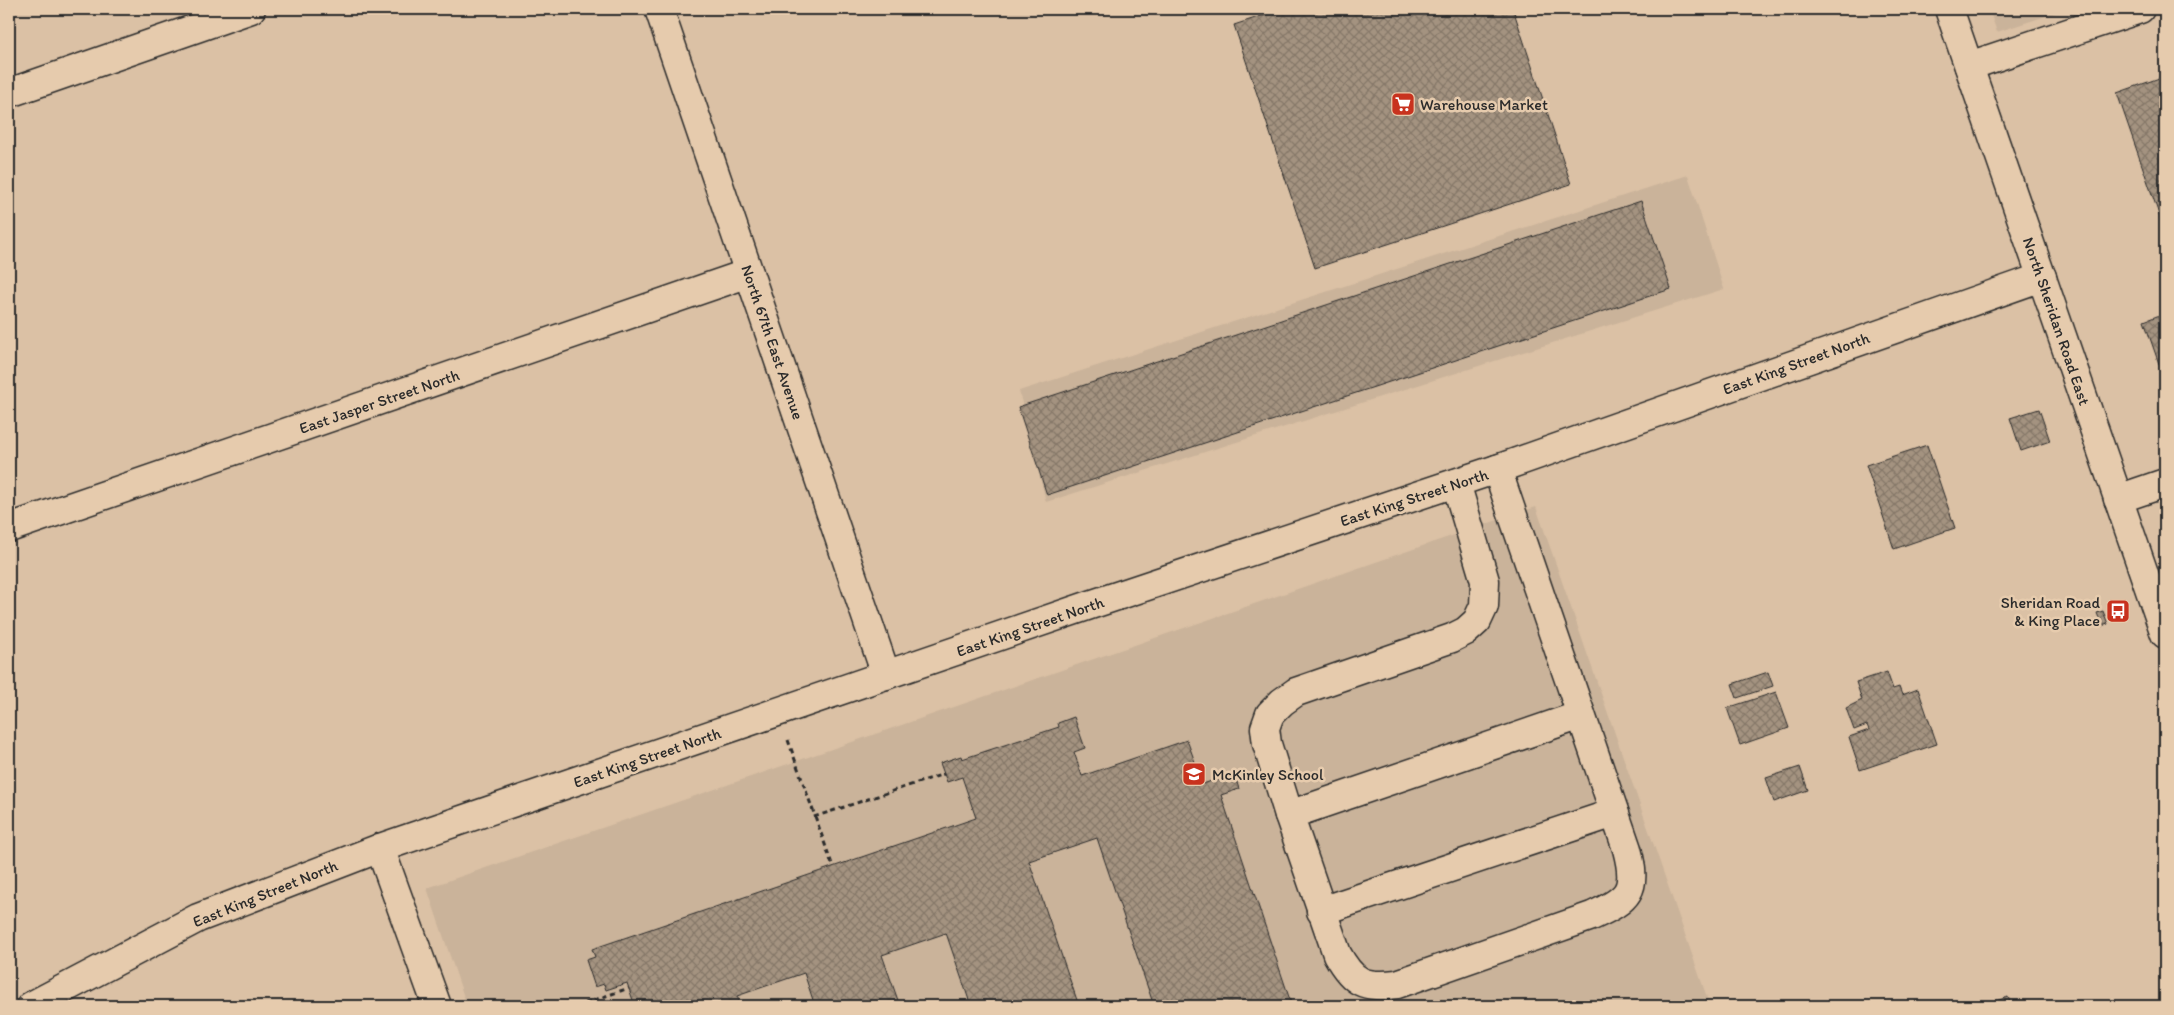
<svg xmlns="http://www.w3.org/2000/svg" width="2174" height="1015" font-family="Itim,sans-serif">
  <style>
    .built { fill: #cab39a }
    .building { fill: url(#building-cross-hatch); stroke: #2b2b2b }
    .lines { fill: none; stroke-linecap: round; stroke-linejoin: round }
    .minor-casing { stroke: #2b2b2b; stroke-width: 31 }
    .major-casing { stroke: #2b2b2b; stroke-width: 31 }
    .path { stroke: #2b2b2b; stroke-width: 3; stroke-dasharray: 5 4; stroke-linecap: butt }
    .minor { stroke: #e6cbad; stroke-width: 28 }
    .major { stroke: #e6cbad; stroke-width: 28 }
    .labels { text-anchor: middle; stroke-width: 5; stroke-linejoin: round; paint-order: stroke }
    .poi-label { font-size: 16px; fill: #2b2b2b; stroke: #e6cbad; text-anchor: start }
    .street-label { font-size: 16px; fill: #2b2b2b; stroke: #e6cbad }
  </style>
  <defs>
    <pattern id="building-cross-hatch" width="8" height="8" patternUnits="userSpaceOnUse" patternTransform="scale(1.25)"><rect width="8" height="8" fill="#a49380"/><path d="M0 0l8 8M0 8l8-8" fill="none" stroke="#867869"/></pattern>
  </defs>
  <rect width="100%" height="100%" fill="#dbc1a5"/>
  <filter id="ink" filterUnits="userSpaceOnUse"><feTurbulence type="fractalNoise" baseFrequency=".02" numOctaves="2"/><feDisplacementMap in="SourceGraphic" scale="10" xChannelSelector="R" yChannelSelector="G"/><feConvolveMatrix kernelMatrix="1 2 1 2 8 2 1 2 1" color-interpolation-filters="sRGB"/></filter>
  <g filter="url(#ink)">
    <!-- built -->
    <g class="built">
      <polygon points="1989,9 2068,9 1997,32"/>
      <polygon points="1688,175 1724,289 1046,502 1019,391"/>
      <polygon points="1536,507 1710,1006 467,1006 427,888"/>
    </g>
    <!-- building -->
    <g class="building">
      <polygon points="1283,9 1513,9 1571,184 1315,268 1234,25"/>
      <polygon points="2165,76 2165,232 2117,93"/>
      <polygon points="1641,201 1671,289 1047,495 1018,407"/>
      <polygon points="2165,313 2165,381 2144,321"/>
      <polygon points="2039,409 2050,441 2021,451 2010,418"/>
      <polygon points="1927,445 1955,528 1894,549 1866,465"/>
      <polygon points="2103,611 2108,624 2102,626 2097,613"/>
      <polygon points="1768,672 1773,686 1737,698 1732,684"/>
      <polygon points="1887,672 1893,689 1899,687 1902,695 1918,689 1937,744 1860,770 1849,737 1869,730 1867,725 1854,730 1846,708 1862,700 1856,682"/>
      <polygon points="1776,692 1789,728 1740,745 1727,708"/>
      <polygon points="1074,717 1085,748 1074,752 1082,776 1187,740 1203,784 1234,773 1239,789 1221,795 1292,1006 1154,1006 1097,838 1029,861 1079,1006 971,1006 946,933 882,955 900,1006 815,1006 804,973 737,996 741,1006 635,1006 627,983 606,990 604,984 595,987 586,960 595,957 592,949 976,818 962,777 947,782 940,763 961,756 962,759 1059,727 1058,723"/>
      <polygon points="1800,767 1808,790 1774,802 1766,778"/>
      <polygon points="2008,997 2012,1006 1980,1006"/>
    </g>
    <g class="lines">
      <!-- minor casing -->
      <g class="minor-casing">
        <g id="minor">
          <polyline points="659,9 886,675"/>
          <polyline points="1969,66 2140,9"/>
          <polyline points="9,93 251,9"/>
          <path d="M1456,483L1485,581L1484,606L1477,621L1466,631L1452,638L1296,692L1282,702L1270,714L1265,728L1267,744L1289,815L1337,954C1353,983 1364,988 1397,984L1592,916C1629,899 1638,891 1627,849L1497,469"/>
          <polyline points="2118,499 2165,483"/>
          <polyline points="9,528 749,273"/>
          <polyline points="1289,815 1581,715"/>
          <polyline points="380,848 437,1006"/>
          <polyline points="1321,911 1614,813"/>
          <polyline points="31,1006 198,918 380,848 1090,605 1497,469 2042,277"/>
        </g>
      </g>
      <!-- major casing -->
      <g class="major-casing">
        <polyline id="major" points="1949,9 2165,634"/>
      </g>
      <!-- path -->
      <g class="path">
        <polyline points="788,740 833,867"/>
        <polyline points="814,817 944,774"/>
        <polyline points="577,1006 629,988"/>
      </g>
      <!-- minor -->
      <use href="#minor" class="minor"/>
      <!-- major -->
      <use href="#major" class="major"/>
    </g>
  </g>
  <!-- icons -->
  <defs>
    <g id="supermarket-square" transform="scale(1.25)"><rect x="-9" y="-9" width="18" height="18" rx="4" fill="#c8321e" stroke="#e6cbad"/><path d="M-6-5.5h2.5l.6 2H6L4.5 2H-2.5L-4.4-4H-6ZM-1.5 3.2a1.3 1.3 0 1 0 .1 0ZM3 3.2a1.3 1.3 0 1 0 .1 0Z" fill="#fff"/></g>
    <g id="bus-square" transform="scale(1.25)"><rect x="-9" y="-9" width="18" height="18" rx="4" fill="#c8321e" stroke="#e6cbad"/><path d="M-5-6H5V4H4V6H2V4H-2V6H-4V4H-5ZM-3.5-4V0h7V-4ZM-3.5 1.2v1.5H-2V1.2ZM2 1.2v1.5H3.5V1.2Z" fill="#fff"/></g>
    <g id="school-square" transform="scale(1.25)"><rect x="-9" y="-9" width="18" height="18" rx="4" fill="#c8321e" stroke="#e6cbad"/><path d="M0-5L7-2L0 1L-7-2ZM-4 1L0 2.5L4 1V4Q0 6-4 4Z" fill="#fff"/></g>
  </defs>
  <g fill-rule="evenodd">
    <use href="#supermarket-square" x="1403" y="104"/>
    <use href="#bus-square" x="2118" y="611"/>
    <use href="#school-square" x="1194" y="774"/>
  </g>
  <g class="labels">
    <!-- poi labels -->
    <g class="poi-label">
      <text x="1420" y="110">Warehouse Market</text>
      <text x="2100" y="608" text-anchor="end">Sheridan Road<tspan x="2100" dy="18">&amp; King Place</tspan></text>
      <text x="1212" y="780">McKinley School</text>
    </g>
    <!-- street labels -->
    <g class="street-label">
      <text transform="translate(2057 321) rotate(71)" y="6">North Sheridan Road East</text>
      <text transform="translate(773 342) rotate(71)" y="6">North 67th East Avenue</text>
      <text transform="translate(1796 363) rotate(-20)" y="6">East King Street North</text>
      <text transform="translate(379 401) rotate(-19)" y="6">East Jasper Street North</text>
      <text transform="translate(1414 497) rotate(-18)" y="6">East King Street North</text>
      <text transform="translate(1030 626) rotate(-19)" y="6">East King Street North</text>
      <text transform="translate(647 757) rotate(-19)" y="6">East King Street North</text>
      <text transform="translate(265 893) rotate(-22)" y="6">East King Street North</text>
    </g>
  </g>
  <!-- margin -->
  <rect width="2174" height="1015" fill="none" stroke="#e6cbad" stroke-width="30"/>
  <rect x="15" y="15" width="2144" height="985" fill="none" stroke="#2b2b2b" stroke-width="2" filter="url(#ink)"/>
</svg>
